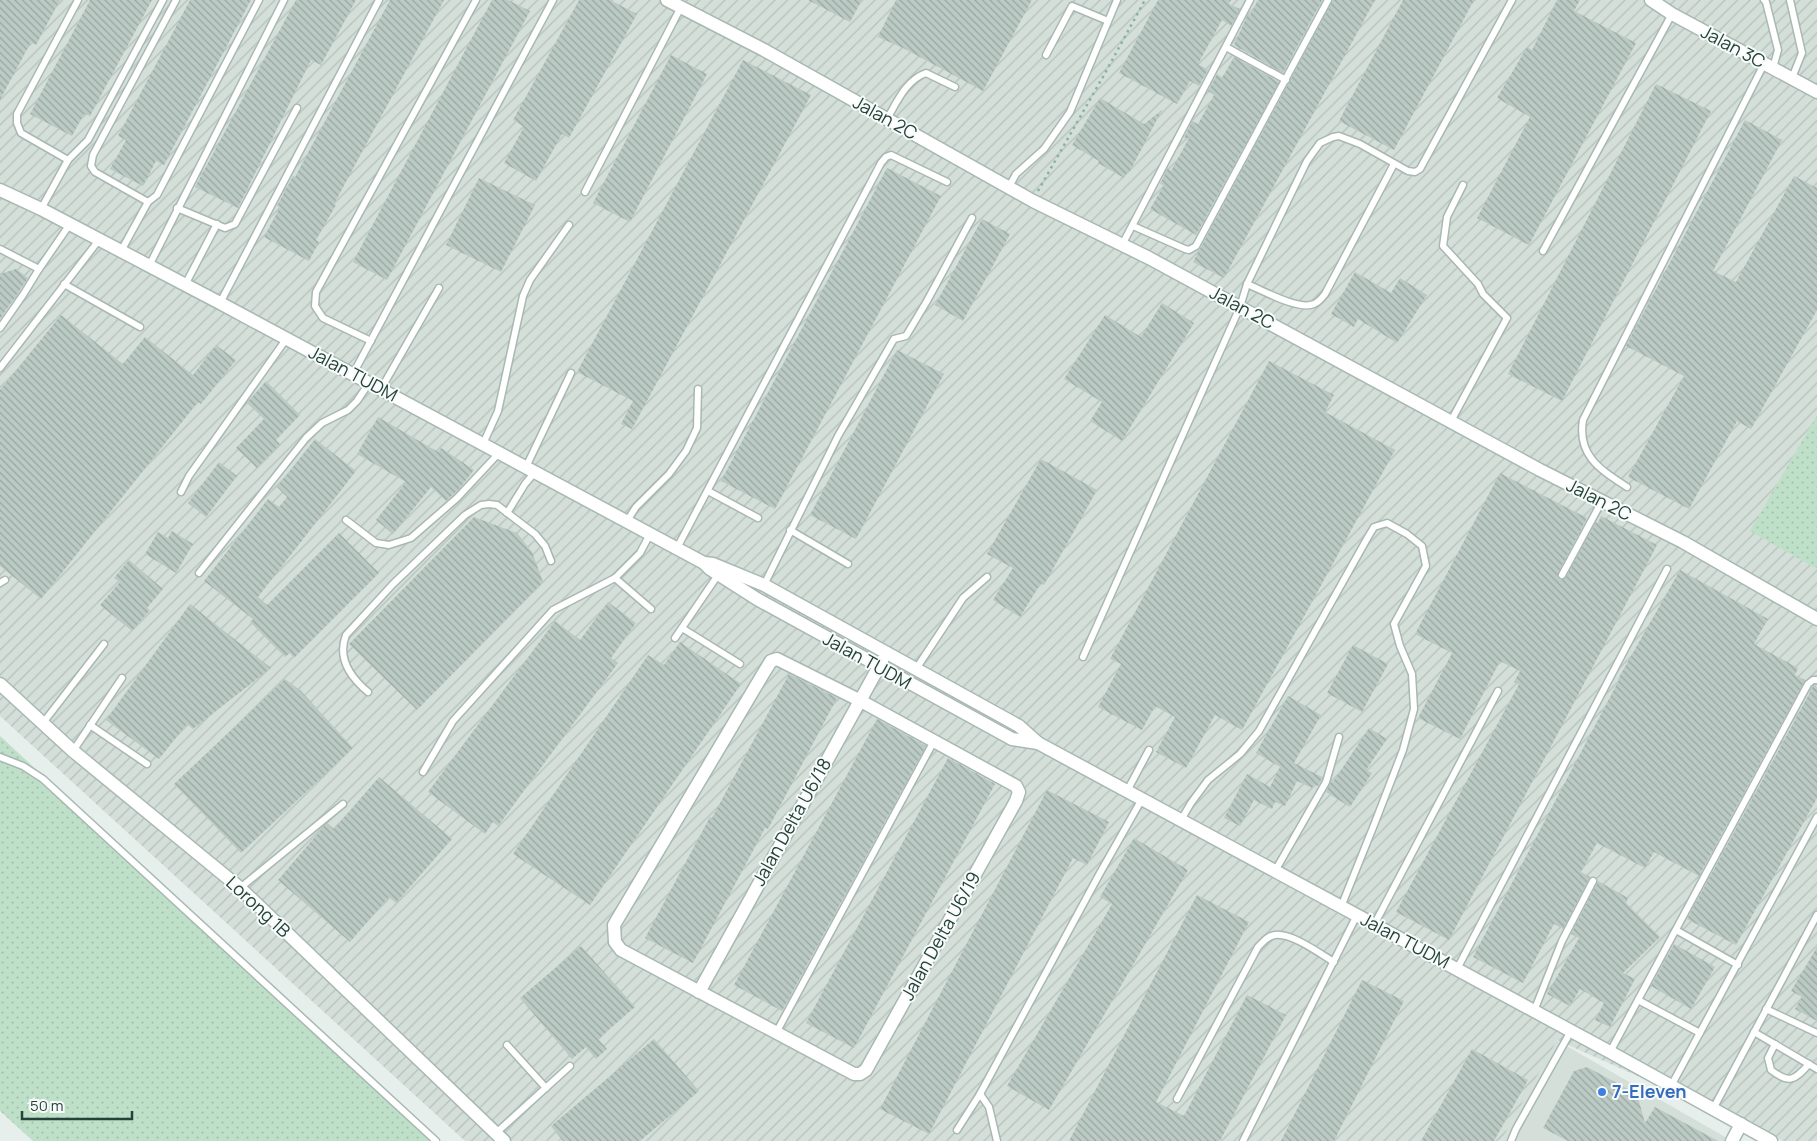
<svg xmlns="http://www.w3.org/2000/svg" width="1817" height="1141" font-family="Manrope,sans-serif">
  <style>
    .built { fill: #d4dfda }
    .industrial { fill: url(#industrial-furrows) }
    .grass { fill: url(#grass-dots) }
    .building { fill: url(#building-back-hatch) }
    .lines { fill: none; stroke-linecap: round; stroke-linejoin: round }
    .service-casing { stroke: #a8b8b2; stroke-width: 9 }
    .minor-casing { stroke: #a8b8b2; stroke-width: 15 }
    .path { stroke: #86b3a5; stroke-width: 2.5; stroke-dasharray: 2.5 4; stroke-linecap: butt }
    .service { stroke: #fff; stroke-width: 6 }
    .minor { stroke: #fff; stroke-width: 12 }
    .shop-dot { fill: #3f7fe0; stroke: #f7fbf9; stroke-width: 2 }
    .labels { text-anchor: middle; stroke-width: 4; stroke-linejoin: round; paint-order: stroke }
    .street-label { font-size: 18px; fill: #24423a; stroke: #f7fbf9 }
    .shop-label { font-size: 18px; font-weight: bold; fill: #366cbe; stroke: #f7fbf9; text-anchor: start }
  </style>
  <defs>
    <pattern id="industrial-furrows" width="10" height="10" patternUnits="userSpaceOnUse" patternTransform="scale(1.25)"><rect width="10" height="10" fill="#d4dfda"/><path d="M-1 1l2-2M0 10L10 0M9 11l2-2" fill="none" stroke="#b6c1bc"/></pattern>
    <pattern id="grass-dots" width="8" height="8" patternUnits="userSpaceOnUse" patternTransform="scale(1.25)"><rect width="8" height="8" fill="#bfe0c8"/><path d="M2 2h.1M6 6h.1" fill="none" stroke="#a4c1ad" stroke-width="1.8" stroke-linecap="round"/></pattern>
    <pattern id="building-back-hatch" width="6" height="6" patternUnits="userSpaceOnUse" patternTransform="scale(1.25)"><rect width="6" height="6" fill="#bbcac4"/><path d="M-1 5l2 2M0 0l6 6M5-1l2 2" fill="none" stroke="#98a6a0"/></pattern>
  </defs>
  <rect width="100%" height="100%" fill="#e6efeb"/>
  <!-- built -->
  <polygon class="built" points="1556,1040 1732,1141 1501,1141"/>
  <!-- industrial -->
  <polygon class="industrial" points="0,0 1817,0 1817,1141 1783,1141 1557,1040 1501,1141 465,1141 0,716"/>
  <!-- grass -->
  <g class="grass">
    <polygon points="1817,415 1817,569 1750,531"/>
    <polygon points="0,736 438,1141 33,1141 0,1111"/>
  </g>
  <!-- building -->
  <g class="building">
    <polygon points="0,0 60,0 36,45 31,42 0,100"/>
    <polygon points="90,0 152,0 90,116 84,114 72,136 30,114"/>
    <polygon points="190,0 251,0 164,165 156,161 143,186 110,169 126,140 118,136"/>
    <polygon points="296,0 356,0 321,65 311,60 238,208 195,187"/>
    <polygon points="390,0 444,0 334,204 336,205 316,240 319,242 309,261 264,237 280,207 277,206 293,176 295,177"/>
    <polygon points="492,0 508,0 530,11 387,280 353,262"/>
    <polygon points="579,0 610,0 637,14 569,138 562,134 536,181 504,163 524,127 513,120"/>
    <polygon points="808,0 862,0 850,22"/>
    <polygon points="896,0 1032,0 983,91 903,48 878,37"/>
    <polygon points="1158,0 1231,0 1229,4 1240,9 1231,26 1222,20 1198,64 1208,70 1199,86 1190,81 1177,104 1119,73"/>
    <polygon points="1258,0 1322,0 1283,73 1234,45 1248,14 1250,15"/>
    <polygon points="1333,0 1375,0 1224,278 1193,262"/>
    <polygon points="1403,0 1474,0 1394,150 1339,121"/>
    <polygon points="1557,0 1580,0 1574,11 1636,43 1529,245 1477,218 1530,117 1497,98 1527,47 1532,50"/>
    <polygon points="671,55 707,74 630,222 593,203"/>
    <polygon points="1234,57 1279,82 1196,235 1150,209 1164,185 1160,184 1168,168 1171,171 1189,138 1184,138 1192,121 1198,124 1214,95 1208,91 1217,74 1222,78"/>
    <polygon points="743,60 811,95 632,429 621,424 633,401 577,372"/>
    <polygon points="1656,84 1711,111 1562,401 1508,374"/>
    <polygon points="1100,98 1144,124 1162,110 1130,171 1127,173 1124,178 1098,163 1099,161 1072,145"/>
    <polygon points="1745,120 1782,140 1713,271 1736,282 1794,176 1817,188 1817,310 1751,429 1737,421 1689,509 1628,477 1684,376 1626,346"/>
    <polygon points="887,168 941,196 775,509 721,481"/>
    <polygon points="479,178 535,205 501,272 446,245"/>
    <polygon points="982,219 1010,234 963,321 935,305"/>
    <polygon points="16,269 28,278 0,319 0,274"/>
    <polygon points="1355,272 1391,293 1400,278 1427,295 1397,343 1358,319 1354,327 1331,314"/>
    <polygon points="1162,303 1194,323 1122,441 1090,421 1102,402 1064,379 1105,315 1141,337"/>
    <polygon points="61,315 123,364 145,337 193,375 216,345 236,360 201,404 198,402 41,599 0,566 0,390"/>
    <polygon points="897,350 944,374 856,539 810,515"/>
    <polygon points="1269,361 1334,395 1325,412 1395,450 1242,730 1215,715 1186,768 1156,752 1175,717 1155,706 1142,730 1098,707 1121,664 1110,659"/>
    <polygon points="266,381 300,415 276,440 280,444 257,468 236,448 264,419 247,403"/>
    <polygon points="378,417 438,452 441,448 474,470 459,489 446,501 431,487 393,534 376,520 406,482 357,454"/>
    <polygon points="315,439 356,471 258,597 267,605 339,533 379,573 294,658 290,653 285,657 250,622 253,619 204,581 268,499 279,507 287,497 277,487"/>
    <polygon points="1041,459 1097,490 1044,585 1041,583 1020,617 993,600 1013,568 987,554"/>
    <polygon points="219,462 237,476 206,517 188,503"/>
    <polygon points="1500,473 1587,518 1558,573 1558,577 1560,580 1566,577 1596,522 1598,523 1601,516 1657,545 1449,940 1396,912 1519,684 1514,682 1520,671 1500,661 1460,739 1418,718 1452,653 1415,634"/>
    <polygon points="474,517 517,533 532,552 543,582 417,710 349,644"/>
    <polygon points="172,531 193,544 176,573 145,554 158,532 168,538"/>
    <polygon points="129,560 163,589 147,608 150,610 132,631 100,605 120,582 114,578"/>
    <polygon points="1680,570 1768,619 1754,644 1798,668 1795,675 1805,680 1699,876 1654,852 1645,868 1597,843 1581,872 1590,877 1563,929 1554,924 1523,983 1473,957 1619,680 1618,679"/>
    <polygon points="608,602 636,623 611,658 618,663 498,826 493,822 485,834 428,792 555,621 580,640"/>
    <polygon points="190,604 271,668 193,729 187,724 159,759 106,720"/>
    <polygon points="680,642 741,684 590,905 513,854 648,655 664,665"/>
    <polygon points="1353,645 1388,664 1362,712 1327,693"/>
    <polygon points="789,674 837,698 768,829 765,828 693,963 645,938 710,817 712,818"/>
    <polygon points="285,679 301,691 353,748 241,853 174,784"/>
    <polygon points="1814,685 1817,687 1817,798 1736,945 1687,919"/>
    <polygon points="1288,696 1321,715 1294,763 1322,777 1321,780 1318,786 1314,784 1312,788 1297,781 1285,806 1275,802 1272,809 1254,800 1240,826 1224,818 1247,774 1270,787 1280,767 1256,753"/>
    <polygon points="877,719 926,746 782,1011 734,985"/>
    <polygon points="1369,728 1387,739 1366,770 1372,773 1350,807 1326,792 1331,781 1333,782"/>
    <polygon points="948,758 995,784 854,1048 806,1023"/>
    <polygon points="379,777 452,839 396,903 389,897 350,942 278,880 326,824 327,823 334,829"/>
    <polygon points="1047,790 1109,822 1087,865 1073,858 929,1134 880,1109"/>
    <polygon points="1134,838 1188,870 1049,1110 1007,1086 1112,904 1100,897"/>
    <polygon points="1598,881 1628,898 1626,903 1660,937 1623,973 1635,979 1610,1027 1595,1020 1604,1003 1580,989 1570,1006 1547,994 1579,938 1571,934"/>
    <polygon points="1197,895 1249,922 1156,1102 1184,1116 1247,995 1286,1015 1220,1141 1069,1141"/>
    <polygon points="1674,944 1715,967 1691,1009 1651,986"/>
    <polygon points="581,946 635,1007 598,1039 607,1049 596,1059 586,1047 572,1059 520,998"/>
    <polygon points="1817,947 1817,1021 1795,1009 1802,997 1791,991"/>
    <polygon points="1362,980 1404,1001 1334,1141 1281,1141"/>
    <polygon points="654,1039 699,1091 640,1141 563,1141 551,1126"/>
    <polygon points="1472,1049 1528,1080 1494,1141 1421,1141"/>
    <polygon points="1587,1067 1637,1094 1645,1123 1655,1107 1718,1141 1568,1141 1543,1128 1574,1071"/>
  </g>
  <g class="lines">
    <!-- service casing -->
    <g class="service-casing">
      <g id="service">
        <polyline points="78,0 17,114 17,123 21,133 68,160 88,140 163,0"/>
        <polyline points="1764,0 1766,2 1778,50 1773,68"/>
        <polyline points="1790,0 1802,53 1792,78"/>
        <polyline points="1226,47 1286,80"/>
        <polyline points="1046,55 1072,6 1108,21"/>
        <path d="M887,119C897,102 906,80 926,73L955,87"/>
        <polyline points="1009,187 1016,174 1044,149 1070,112 1117,0"/>
        <polyline points="585,192 681,7"/>
        <polyline points="148,202 157,195 259,0"/>
        <polyline points="177,208 225,228 235,224 297,108"/>
        <polyline points="41,209 68,160"/>
        <polyline points="1133,226 1185,249 1189,250 1196,246 1328,0"/>
        <polyline points="1122,245 1250,0"/>
        <polyline points="0,249 39,269 23,295 0,328"/>
        <polyline points="121,251 148,202 95,172 91,166 93,155 176,0"/>
        <polyline points="1543,251 1672,14"/>
        <polyline points="149,266 284,0"/>
        <polyline points="39,269 70,224"/>
        <polyline points="64,284 140,327"/>
        <path d="M1247,284C1262,290 1299,311 1314,304C1319,302 1322,298 1325,294L1394,164"/>
        <polyline points="185,285 217,224"/>
        <polyline points="220,303 379,0"/>
        <polyline points="371,341 323,318 315,306 316,292 476,0"/>
        <polyline points="0,368 99,240"/>
        <polyline points="353,374 553,0"/>
        <polyline points="381,389 439,288"/>
        <polyline points="1451,421 1507,318 1483,294 1478,284 1443,246 1447,217 1463,185"/>
        <polyline points="483,444 498,411 523,296 530,280 569,225"/>
        <polyline points="526,467 571,373"/>
        <path d="M1627,487C1601,470 1577,456 1583,420L1764,64"/>
        <polyline points="708,491 758,518"/>
        <polyline points="181,492 189,476 287,338"/>
        <polyline points="507,513 525,484 535,472"/>
        <polyline points="346,520 376,543 389,545 411,538 457,498 499,453"/>
        <polyline points="627,521 636,507 669,474 686,451 697,428 698,389"/>
        <polyline points="790,530 848,564"/>
        <polyline points="677,548 881,163 886,157 891,155 947,182"/>
        <polyline points="199,573 306,438 322,423 348,410 357,401 369,383"/>
        <polyline points="1562,575 1602,501"/>
        <polyline points="615,578 651,609"/>
        <polyline points="0,583 5,580"/>
        <polyline points="764,585 838,436 894,339 906,336 927,301 972,218"/>
        <polyline points="682,628 740,664"/>
        <polyline points="675,638 718,575"/>
        <polyline points="1083,657 1240,307 1247,284 1307,161 1320,143 1333,137 1339,136 1360,144 1408,171 1415,172 1420,169 1512,0"/>
        <polyline points="916,669 963,598 987,577"/>
        <path d="M368,692C350,677 337,658 346,635L393,584L465,515L481,505L489,504L497,505L535,534L545,546L551,561"/>
        <polyline points="43,723 104,644"/>
        <polyline points="90,725 147,764"/>
        <polyline points="73,751 122,678"/>
        <polyline points="0,757 23,766 43,779 436,1141"/>
        <polyline points="423,772 453,721 553,610 615,578 640,553 650,534"/>
        <polyline points="1127,791 1149,750"/>
        <polyline points="1181,820 1191,803 1208,780 1240,754 1259,731 1368,537 1374,527 1387,523 1407,534 1422,546 1426,566 1394,624 1400,646 1412,674 1414,709 1403,750 1374,825 1341,907"/>
        <polyline points="1275,871 1326,782 1339,737"/>
        <polyline points="240,888 343,804"/>
        <polyline points="1374,925 1498,691"/>
        <polyline points="1676,930 1738,965"/>
        <polyline points="1457,969 1667,569"/>
        <polyline points="1638,1000 1700,1033"/>
        <polyline points="1766,1009 1817,1033"/>
        <polyline points="1534,1011 1562,941 1593,881"/>
        <polyline points="1754,1032 1817,1069"/>
        <polyline points="776,1033 934,741"/>
        <path d="M1775,1044L1768,1058L1771,1070C1789,1084 1794,1081 1809,1064"/>
        <polyline points="507,1045 546,1088"/>
        <polyline points="1610,1052 1808,684 1813,680 1817,680"/>
        <polyline points="1671,1086 1817,817"/>
        <polyline points="980,1094 989,1107 997,1141"/>
        <path d="M1177,1099L1258,947C1263,942 1267,936 1275,935C1292,933 1319,953 1334,962"/>
        <polyline points="1713,1109 1817,915"/>
        <polyline points="957,1130 980,1094 1100,873 1142,799"/>
        <polyline points="496,1133 570,1066"/>
        <polyline points="1243,1141 1357,915"/>
        <polyline points="1511,1141 1516,1129 1571,1031"/>
      </g>
    </g>
    <!-- minor casing -->
    <g class="minor-casing">
      <g id="minor">
        <polyline points="667,0 764,50 1033,201 1149,258 1540,470 1683,542 1817,619"/>
        <polyline points="1651,0 1672,14 1817,92"/>
        <polyline points="0,190 41,209 220,303 704,563 710,569 757,599 1012,739 1038,743"/>
        <polyline points="704,563 713,564 764,585 1019,726 1038,743 1610,1052 1771,1141"/>
        <polygon points="777,659 859,700 1016,786 1019,792 1016,801 866,1070 860,1074 854,1074 621,950 615,942 614,925 763,674 771,661"/>
        <polyline points="0,684 73,751 240,888 504,1141"/>
        <polyline points="699,992 882,661"/>
        <polyline points="1732,1141 1741,1124"/>
      </g>
    </g>
    <!-- path -->
    <polyline class="path" points="1038,191 1104,75 1145,0"/>
    <!-- service -->
    <use href="#service" class="service"/>
    <!-- minor -->
    <use href="#minor" class="minor"/>
  </g>
  <!-- markers -->
  <circle class="shop-dot" cx="1602" cy="1092" r="5"/>
  <g class="labels">
    <!-- street labels -->
    <g class="street-label">
      <text transform="translate(1733 47) rotate(28)" y="6">Jalan 3C</text>
      <text transform="translate(885 118) rotate(29)" y="6">Jalan 2C</text>
      <text transform="translate(1242 308) rotate(28)" y="6">Jalan 2C</text>
      <text transform="translate(353 374) rotate(28)" y="6">Jalan TUDM</text>
      <text transform="translate(1599 500) rotate(27)" y="6">Jalan 2C</text>
      <text transform="translate(867 661) rotate(29)" y="6">Jalan TUDM</text>
      <text transform="translate(792 822) rotate(-61)" y="6">Jalan Delta U6/18</text>
      <text transform="translate(258 907) rotate(43)" y="6">Lorong 1B</text>
      <text transform="translate(941 936) rotate(-61)" y="6">Jalan Delta U6/19</text>
      <text transform="translate(1405 941) rotate(28)" y="6">Jalan TUDM</text>
    </g>
    <!-- shop labels -->
    <g class="shop-label">
      <text x="1612" y="1098">7-Eleven</text>
    </g>
  </g>
  <!-- scale -->
  <path d="M22 1111v8h110v-8" fill="none" stroke="#24423a" stroke-width="2.5"/>
  <text x="30" y="1111" font-size="15" fill="#24423a" stroke="#f7fbf9" stroke-width="4" paint-order="stroke">50 m</text>
</svg>
